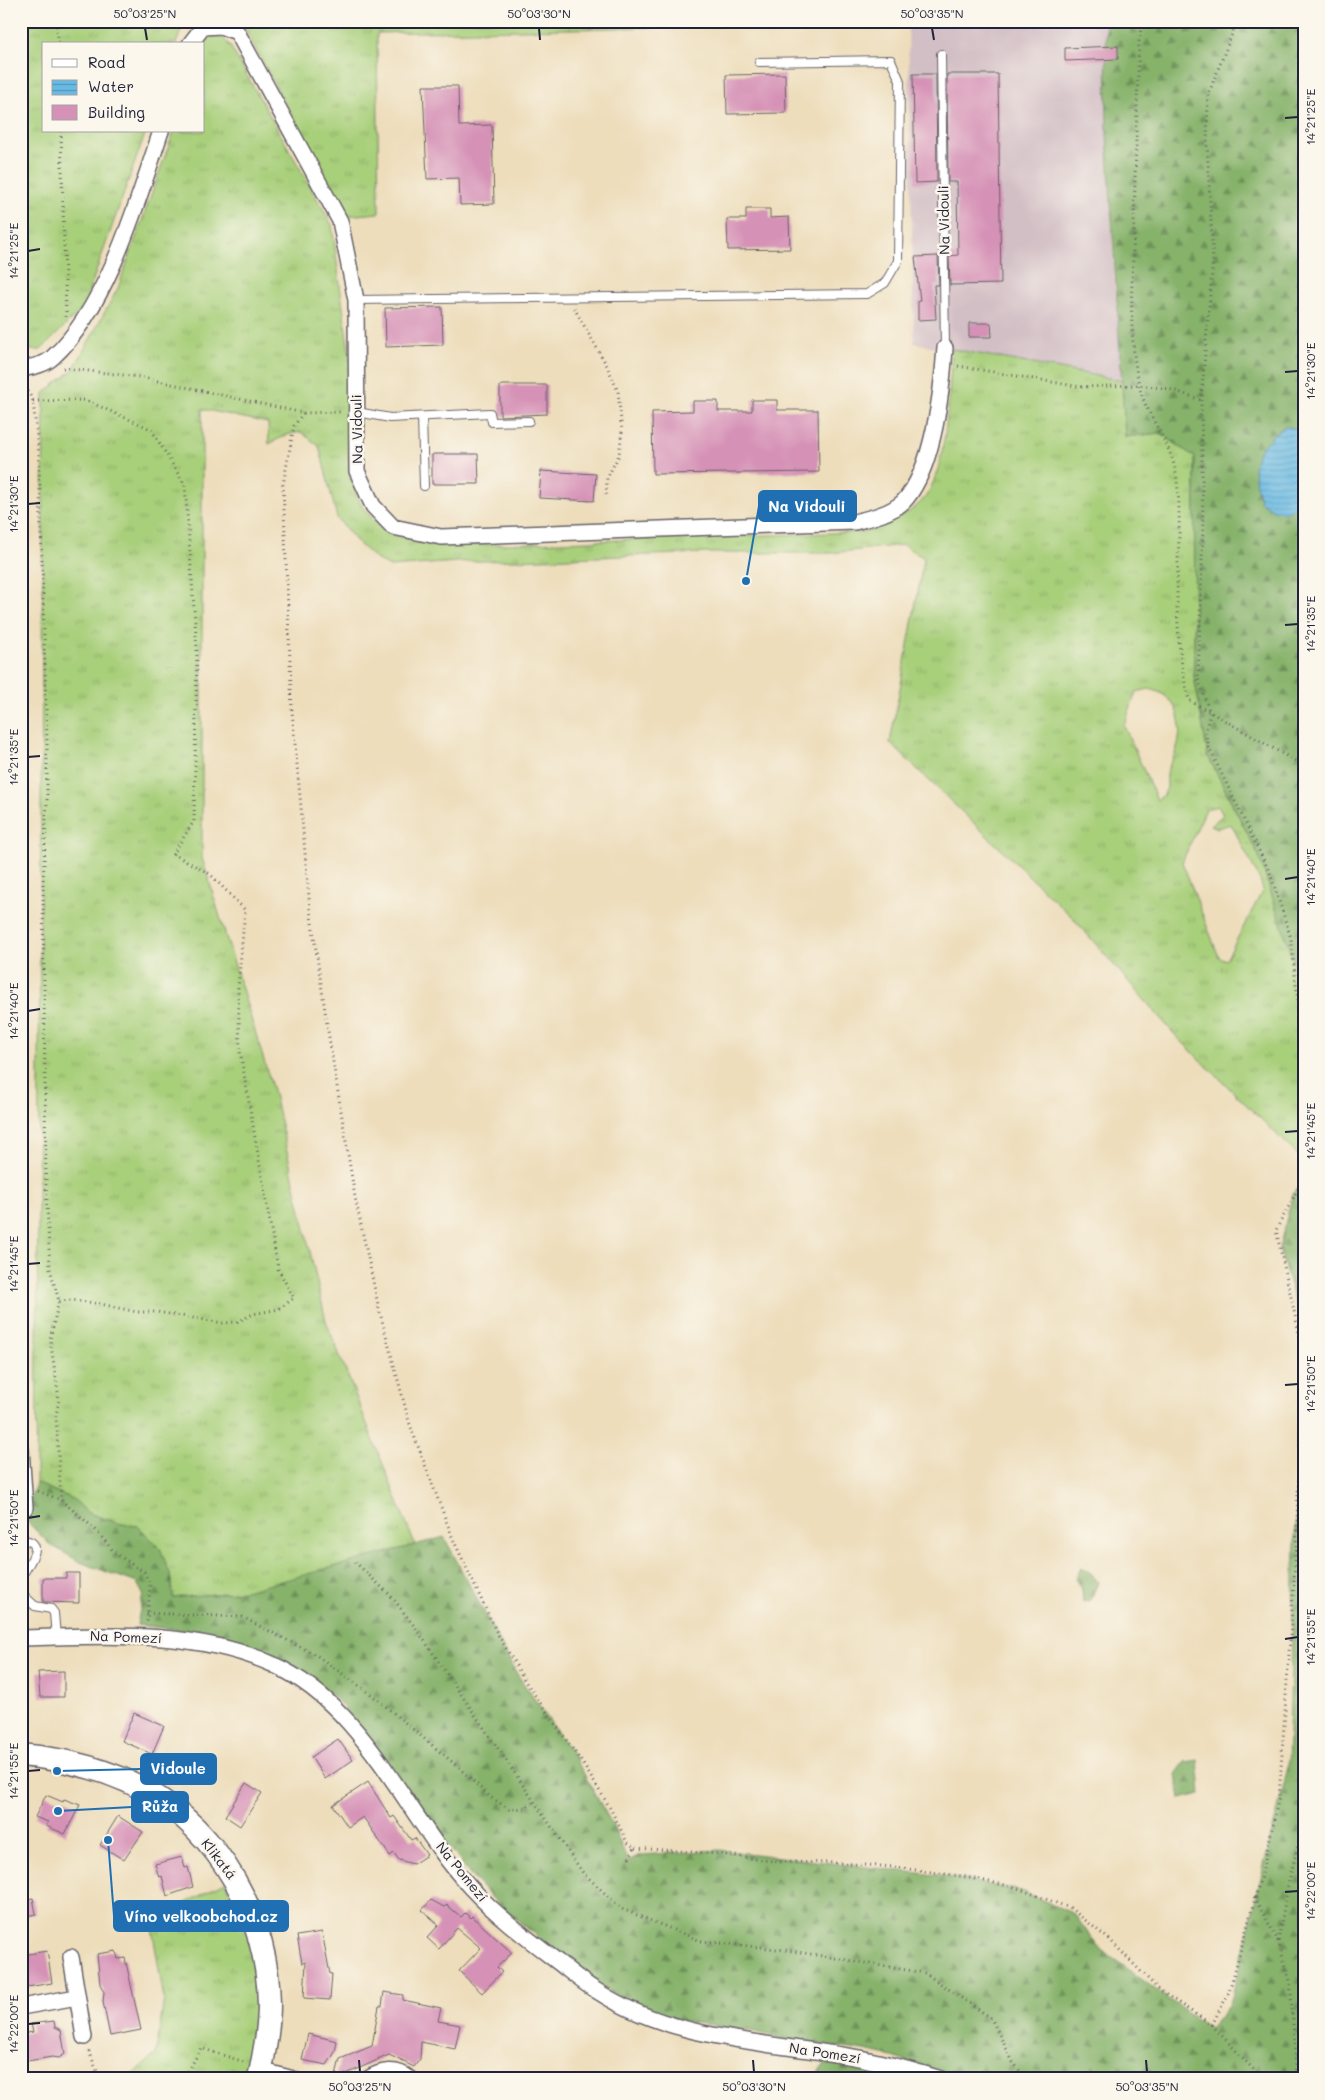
<svg xmlns="http://www.w3.org/2000/svg" width="1325" height="2100" font-family="Mali,sans-serif">
  <style>
    .industrial { fill: #d2bec5 }
    .grass { fill: url(#grass-tufts); stroke: #65785a; fill-rule: evenodd }
    .forest { fill: url(#forest-firs); stroke: #546a52 }
    .water { fill: url(#water-rules); stroke: #456e90 }
    .building { fill: #d591b6 }
    .lines { fill: none; stroke-linecap: round; stroke-linejoin: round }
    .lane-casing { stroke: #696368; stroke-width: 10 }
    .street-casing { stroke: #696368; stroke-width: 18 }
    .secondary-casing { stroke: #696368; stroke-width: 25 }
    .path { stroke: #696368; stroke-width: 3; stroke-dasharray: 1 4; stroke-linecap: butt }
    .lane { stroke: #fff; stroke-width: 8 }
    .street { stroke: #fff; stroke-width: 15 }
    .secondary { stroke: #fff; stroke-width: 22 }
    .ticks { fill: none; stroke: #22223b; stroke-width: 2 }
    .labels { text-anchor: middle; stroke-width: 5; stroke-linejoin: round; paint-order: stroke }
    .street-label { font-size: 14px; fill: #22223b; stroke: #fbf7ec }
    .leader { fill: none; stroke: #1f6fb2; stroke-width: 2 }
    .callout-dot { fill: #1f6fb2; stroke: #fbf7ec; stroke-width: 2 }
    .callout { fill: #1f6fb2; stroke: #1f6fb2; stroke-width: 2 }
    .callout-label { font-size: 15px; text-anchor: middle; font-weight: bold; fill: #fff }
    .neatline { fill: none; stroke: #22223b; stroke-width: 2 }
    .ticks-label { font-size: 12px; text-anchor: middle; fill: #22223b }
  </style>
  <defs>
    <pattern id="grass-tufts" width="24" height="20" patternUnits="userSpaceOnUse" patternTransform="scale(1.25)"><rect width="24" height="20" fill="#a8cf7a"/><path d="M3 7l-1-3M5 7V3M7 7l1-3M15 17l-1-3M17 17v-4M19 17l1-3" fill="none" stroke="#90b16a"/></pattern>
    <pattern id="forest-firs" width="22" height="20" patternUnits="userSpaceOnUse" patternTransform="scale(1.25)"><rect width="22" height="20" fill="#86b26a"/><path d="M5 1l3.5 6h-7zM16 11l3.5 6h-7z" fill="#6d9058"/></pattern>
    <pattern id="water-rules" width="6" height="5" patternUnits="userSpaceOnUse" patternTransform="scale(1.25)"><rect width="6" height="5" fill="#68bae4"/><path d="M0 2.5h6" fill="none" stroke="#5597ba"/></pattern>
  </defs>
  <rect width="100%" height="100%" fill="#fbf7ec"/>
  <filter id="ink" filterUnits="userSpaceOnUse"><feTurbulence type="fractalNoise" baseFrequency=".02" numOctaves="2"/><feDisplacementMap in="SourceGraphic" scale="10" xChannelSelector="R" yChannelSelector="G"/><feConvolveMatrix kernelMatrix="1 2 1 2 8 2 1 2 1" color-interpolation-filters="sRGB"/></filter>
  <filter id="wash" filterUnits="userSpaceOnUse"><feTurbulence type="fractalNoise" baseFrequency=".0096" numOctaves="4" result="noise"/><feDisplacementMap in="SourceGraphic" scale="20" xChannelSelector="R" yChannelSelector="G"/><feGaussianBlur stdDeviation="1.12" result="paint"/><feColorMatrix in="noise" values="0 0 0 0 0 0 0 0 0 0 0 0 0 0 0 0 0 1.4 0 .05"/><feComposite in="paint" operator="in"/></filter>
  <g filter="url(#wash)">
    <rect width="100%" height="100%" fill="#edddbb"/>
    <!-- industrial -->
    <polygon class="industrial" points="908,21 1106,21 1107,134 1115,291 1124,381 914,343"/>
    <!-- grass -->
    <g class="grass">
      <polygon points="21,21 184,21 176,44 44,44 44,131 146,131 83,308 41,350 21,350"/>
      <polygon points="231,21 908,21 908,22 377,33 379,213 345,216 244,27"/>
      <path d="M210,35L222,37L229,44L332,225L357,412L348,438L350,478L362,507L386,533L439,546L863,532C883,524 906,517 921,502C948,476 949,387 952,349L1124,381L1126,437L1160,433L1195,457L1194,676L1208,756L1259,856L1298,975L1304,1017V1161L1176,1036L1073,918L890,743L924,558L903,545L832,553H708L457,562L390,567L376,559L359,544L337,518L319,446L301,432L286,435L269,444L268,423L202,409V858L273,1090L326,1321L415,1545L282,1583L245,1591L173,1598L170,1574L138,1526L121,1524L88,1513L73,1499L36,1483L44,393L73,370L118,288L174,131H204V44H200L202,39ZM1149,689C1179,695 1185,725 1176,751C1174,757 1170,763 1168,769C1164,784 1173,788 1157,800L1124,726L1136,692ZM1218,806L1223,815L1211,825L1218,828L1231,824L1260,880L1263,890L1226,960L1219,957L1182,862L1206,809Z"/>
      <polygon points="225,1882 249,1933 257,1981 260,2032 249,2079 128,2079 156,2054 164,1999 151,1922"/>
    </g>
    <!-- forest -->
    <g class="forest">
      <polygon points="1106,21 1304,21 1304,431 1285,426 1295,506 1304,498 1304,1017 1298,975 1259,856 1208,756 1194,676 1195,457 1160,433 1125,437 1107,134"/>
      <polygon points="1304,1179 1304,1331 1279,1248 1293,1194"/>
      <polygon points="1304,1390 1304,2079 957,2079 893,2057 865,2051 790,2040 742,2029 668,2019 618,1996 592,1980 565,1960 497,1903 470,1875 382,1754 334,1696 278,1660 200,1632 137,1625 143,1594 137,1583 80,1562 49,1544 24,1518 36,1483 73,1499 88,1513 121,1524 138,1526 160,1548 170,1574 173,1598 245,1591 444,1537 517,1674 574,1756 613,1826 628,1861 640,1855 720,1850 944,1876 1022,1891 1074,1914 1099,1948 1209,2029 1230,2005 1288,1767 1297,1477"/>
      <polygon points="1081,1568 1090,1572 1098,1582 1091,1600 1083,1602 1082,1589 1075,1579"/>
      <polygon points="1198,1760 1201,1794 1180,1799 1176,1774 1185,1762"/>
      <polygon points="827,2059 904,2079 814,2079"/>
    </g>
    <!-- water -->
    <path class="water" d="M1285,426L1304,431V498L1288,512L1275,511L1261,502C1248,462 1253,450 1285,426Z"/>
    <g id="blocks">
      <!-- building -->
      <g class="building">
        <polygon points="1118,46 1118,59 1065,61 1065,48"/>
        <polygon points="785,74 786,113 727,114 726,75"/>
        <polygon points="913,74 936,74 937,182 915,183"/>
        <polygon points="947,74 998,74 1001,284 950,285 949,256 958,255 957,182 948,182"/>
        <polygon points="423,86 458,86 459,126 492,125 494,204 460,205 459,178 427,179"/>
        <polygon points="746,209 770,209 770,218 789,217 790,249 728,250 727,219 746,219"/>
        <polygon points="938,256 939,285 934,285 936,319 918,320 918,301 920,301 915,257"/>
        <polygon points="442,307 443,345 386,347 385,308"/>
        <polygon points="969,323 991,323 992,337 969,337"/>
        <polygon points="502,385 547,385 547,414 500,416 500,386"/>
        <polygon points="752,400 777,400 777,410 818,410 819,472 653,474 652,412 693,411 693,401 718,401 718,411 752,411"/>
        <polygon points="434,454 478,454 479,484 432,484 432,455"/>
        <polygon points="541,471 596,474 594,501 539,498"/>
        <polygon points="66,1573 79,1573 79,1603 43,1602 43,1578 66,1578"/>
        <polygon points="64,1671 64,1697 40,1697 38,1672"/>
        <polygon points="134,1713 164,1726 152,1754 122,1741"/>
        <polygon points="338,1739 353,1760 325,1779 311,1757"/>
        <polygon points="368,1782 391,1818 394,1816 411,1840 415,1838 427,1855 413,1864 399,1860 394,1853 390,1856 363,1817 348,1827 333,1805"/>
        <polygon points="246,1783 262,1793 240,1826 225,1816"/>
        <polygon points="46,1795 63,1802 64,1799 80,1805 65,1834 46,1826 48,1822 35,1817"/>
        <polygon points="118,1816 143,1832 124,1860 100,1845"/>
        <polygon points="182,1857 185,1868 188,1867 193,1887 167,1896 162,1876 159,1877 155,1864"/>
        <polygon points="33,1898 36,1914 21,1917 21,1900"/>
        <polygon points="431,1900 444,1907 447,1905 461,1917 465,1913 471,1918 472,1916 512,1953 497,1967 502,1972 482,1993 459,1971 481,1948 457,1928 439,1949 427,1938 439,1925 422,1910"/>
        <polygon points="322,1932 330,1974 332,1974 330,2000 304,1998 306,1962 302,1963 297,1936"/>
        <polygon points="47,1951 52,1983 21,1988 21,1955"/>
        <polygon points="116,1951 118,1959 125,1958 141,2030 110,2036 103,2002 104,1992 100,1984 97,1954"/>
        <polygon points="384,1992 403,1995 403,2000 441,2008 438,2021 460,2025 455,2049 421,2042 420,2059 414,2067 389,2055 335,2079 340,2059 372,2046 379,2006 382,2006"/>
        <polygon points="54,2021 55,2027 61,2030 65,2054 59,2058 52,2057 21,2062 21,2034 33,2032 31,2024"/>
        <polygon points="308,2034 337,2041 335,2052 327,2065 302,2060"/>
      </g>
    </g>
  </g>
  <g filter="url(#ink)">
    <use href="#blocks" fill-opacity="0" stroke="#696368" stroke-width="1"/>
    <g class="lines">
      <!-- lane casing -->
      <g class="lane-casing">
        <g id="lane">
          <polyline points="941,54 945,348"/>
          <polyline points="356,300 867,294 885,283 898,261 900,81 891,60 759,62"/>
          <polyline points="357,412 390,418 490,413 492,422 529,421"/>
          <polyline points="422,417 424,486"/>
          <path d="M21,1579C24,1568 49,1543 24,1540"/>
          <polyline points="21,1593 35,1606 51,1609 54,1613 56,1637"/>
        </g>
      </g>
      <!-- street casing -->
      <g class="street-casing">
        <g id="street">
          <path d="M190,44L203,27L220,26L237,32L340,221L356,300L357,471L373,506L393,527L441,537L854,522C870,518 890,514 903,502C933,471 942,391 945,348"/>
          <path d="M21,369C32,367 45,365 53,357C107,308 138,200 161,131"/>
          <polyline points="21,1449 25,1508"/>
          <path d="M21,1638C105,1636 193,1629 272,1664C366,1706 405,1816 471,1888C497,1916 528,1939 558,1962C571,1972 583,1983 597,1991C671,2039 757,2041 841,2055C876,2060 908,2069 941,2079"/>
          <polyline points="71,1957 84,2037"/>
          <polyline points="21,2007 77,1997"/>
          <polyline points="260,2070 293,2079"/>
          <path d="M368,2079C381,2070 397,2068 410,2079"/>
        </g>
      </g>
      <!-- secondary casing -->
      <g class="secondary-casing">
        <path id="secondary" d="M21,1755C64,1759 107,1769 145,1790C220,1832 268,1918 269,2004C269,2029 264,2054 259,2079"/>
      </g>
      <!-- path -->
      <g class="path">
        <polyline points="56,21 59,44"/>
        <path d="M1142,21L1139,42C1137,105 1135,168 1134,230C1132,282 1128,334 1139,385C1146,417 1171,441 1176,474C1184,525 1174,575 1178,625C1179,650 1183,676 1189,700L1304,766"/>
        <polyline points="1237,21 1208,95 1207,143 1213,260 1201,400 1203,531 1198,679 1210,713 1206,730 1209,748 1270,873 1291,938 1304,1058"/>
        <polyline points="61,131 66,317"/>
        <polyline points="574,308 606,364 618,391 622,431 619,455 607,478 606,498"/>
        <polyline points="958,366 1081,387 1139,385 1170,389 1201,400"/>
        <polyline points="63,368 140,377 303,413 342,412"/>
        <polyline points="23,382 33,401 39,455 47,742 47,800 43,885 46,1183 50,1269 59,1301 50,1339 59,1399 56,1416 61,1500"/>
        <polyline points="33,401 85,400 151,429 185,485 197,649 194,821 173,854 210,874 245,910 238,988 240,1051 278,1269 294,1298 279,1309 253,1314 237,1322 223,1323 157,1312 137,1312 96,1303 72,1300 59,1301"/>
        <polyline points="303,413 294,426 283,485 292,711 301,807 310,909 328,1031 355,1197 379,1309 410,1425 453,1539 497,1633 525,1681 581,1761 609,1806 627,1842 635,1848 719,1854 779,1862 839,1863 894,1867 961,1876 1014,1887 1070,1908 1110,1940 1159,1990 1212,2025 1253,2069 1258,2079"/>
        <polyline points="38,1491 61,1500 94,1528 115,1553 144,1572 150,1585 147,1622"/>
        <polyline points="1296,1552 1304,1551"/>
        <polyline points="355,1562 391,1596 415,1627 583,1873 622,1909 701,1941 786,1950 925,1973 991,2018 1013,2062 1026,2079"/>
        <polyline points="147,1613 242,1617 316,1655 372,1695 457,1766 490,1797 509,1809 525,1808 534,1802"/>
        <polyline points="629,1858 635,1848"/>
        <polyline points="1254,1897 1278,1941 1290,1981 1297,2079"/>
        <polyline points="1278,1941 1288,1885 1304,1822"/>
        <polyline points="1291,2014 1304,2012"/>
        <polyline points="1212,2025 1229,1992 1262,1873 1279,1797 1296,1552 1303,1351 1276,1230 1304,1178"/>
        <polyline points="89,2051 100,2079"/>
        <polyline points="182,2079 187,2074 201,2048 244,2062"/>
        <polyline points="821,2079 831,2068"/>
      </g>
      <!-- lane -->
      <use href="#lane" class="lane"/>
      <!-- street -->
      <use href="#street" class="street"/>
      <!-- secondary -->
      <use href="#secondary" class="secondary"/>
    </g>
  </g>
  <!-- ticks -->
  <path class="ticks" d="M145,28L147,40M539,28L540,40M932,28L934,40M1285,118L1298,117M28,251L40,249M1285,372L1298,371M28,504L40,503M1285,625L1298,624M28,757L40,756M1285,879L1298,877M28,1011L40,1009M1285,1132L1298,1131M28,1264L40,1263M1285,1385L1298,1384M28,1518L40,1516M1285,1639L1298,1637M28,1771L40,1770M1285,1892L1298,1891M28,2024L40,2023M359,2060L360,2072M753,2060L754,2072M1146,2060L1147,2072"/>
  <g class="labels">
    <!-- street labels -->
    <g class="street-label">
      <text transform="translate(944 220) rotate(-91)" y="5">Na Vidouli</text>
      <text transform="translate(357 429) rotate(-91)" y="5">Na Vidouli</text>
      <text transform="translate(126 1637) rotate(2)" y="5">Na Pomezí</text>
      <text transform="translate(219 1859) rotate(52)" y="5">Klikatá</text>
      <text transform="translate(462 1872) rotate(51)" y="5">Na Pomezí</text>
      <text transform="translate(825 2053) rotate(9)" y="5">Na Pomezí</text>
    </g>
  </g>
  <!-- callouts -->
  <path class="leader" d="M746 581L759 506M57 1771L141 1769M58 1811L132 1807M108 1840L114 1916"/>
  <g class="callout-dot">
    <circle cx="746" cy="581" r="5"/>
    <circle cx="57" cy="1771" r="5"/>
    <circle cx="58" cy="1811" r="5"/>
    <circle cx="108" cy="1840" r="5"/>
  </g>
  <g class="callout">
    <rect x="759" y="491" width="97" height="30" rx="5"/>
    <rect x="141" y="1754" width="75" height="30" rx="5"/>
    <rect x="132" y="1792" width="56" height="30" rx="5"/>
    <rect x="114" y="1901" width="174" height="30" rx="5"/>
  </g>
  <g class="callout-label">
    <text x="807" y="512">Na Vidouli</text>
    <text x="178" y="1774">Vidoule</text>
    <text x="160" y="1812">Růža</text>
    <text x="201" y="1922">Víno velkoobchod.cz</text>
  </g>
  <!-- margin -->
  <rect width="1325" height="2100" fill="none" stroke="#fbf7ec" stroke-width="55"/>
  <!-- legend -->
  <rect x="42" y="42" width="162" height="90" fill="#fbf7ec" stroke="#a4a2a5"/>
  <rect x="52" y="59" width="25" height="8" fill="#ffffff" stroke="#a4a2a5"/>
  <text x="88" y="68" font-size="15" fill="#22223b">Road</text>
  <rect x="52" y="80" width="25" height="15" fill="url(#water-rules)" stroke="#a4a2a5"/>
  <text x="88" y="92" font-size="15" fill="#22223b">Water</text>
  <rect x="52" y="105" width="25" height="15" fill="#d591b6" stroke="#a4a2a5"/>
  <text x="88" y="118" font-size="15" fill="#22223b">Building</text>
  <rect x="28" y="28" width="1270" height="2044" class="neatline"/>
  <g class="ticks-label">
    <text x="145" y="18">50°03'25"N</text>
    <text x="539" y="18">50°03'30"N</text>
    <text x="932" y="18">50°03'35"N</text>
    <text transform="translate(1311 117) rotate(-90)" y="4">14°21'25"E</text>
    <text transform="translate(14 251) rotate(-90)" y="4">14°21'25"E</text>
    <text transform="translate(1311 371) rotate(-90)" y="4">14°21'30"E</text>
    <text transform="translate(14 504) rotate(-90)" y="4">14°21'30"E</text>
    <text transform="translate(1311 624) rotate(-90)" y="4">14°21'35"E</text>
    <text transform="translate(14 757) rotate(-90)" y="4">14°21'35"E</text>
    <text transform="translate(1311 877) rotate(-90)" y="4">14°21'40"E</text>
    <text transform="translate(14 1011) rotate(-90)" y="4">14°21'40"E</text>
    <text transform="translate(1311 1131) rotate(-90)" y="4">14°21'45"E</text>
    <text transform="translate(14 1264) rotate(-90)" y="4">14°21'45"E</text>
    <text transform="translate(1311 1384) rotate(-90)" y="4">14°21'50"E</text>
    <text transform="translate(14 1518) rotate(-90)" y="4">14°21'50"E</text>
    <text transform="translate(1311 1637) rotate(-90)" y="4">14°21'55"E</text>
    <text transform="translate(14 1771) rotate(-90)" y="4">14°21'55"E</text>
    <text transform="translate(1311 1891) rotate(-90)" y="4">14°22'00"E</text>
    <text transform="translate(14 2024) rotate(-90)" y="4">14°22'00"E</text>
    <text x="360" y="2091">50°03'25"N</text>
    <text x="754" y="2091">50°03'30"N</text>
    <text x="1147" y="2091">50°03'35"N</text>
  </g>
</svg>
